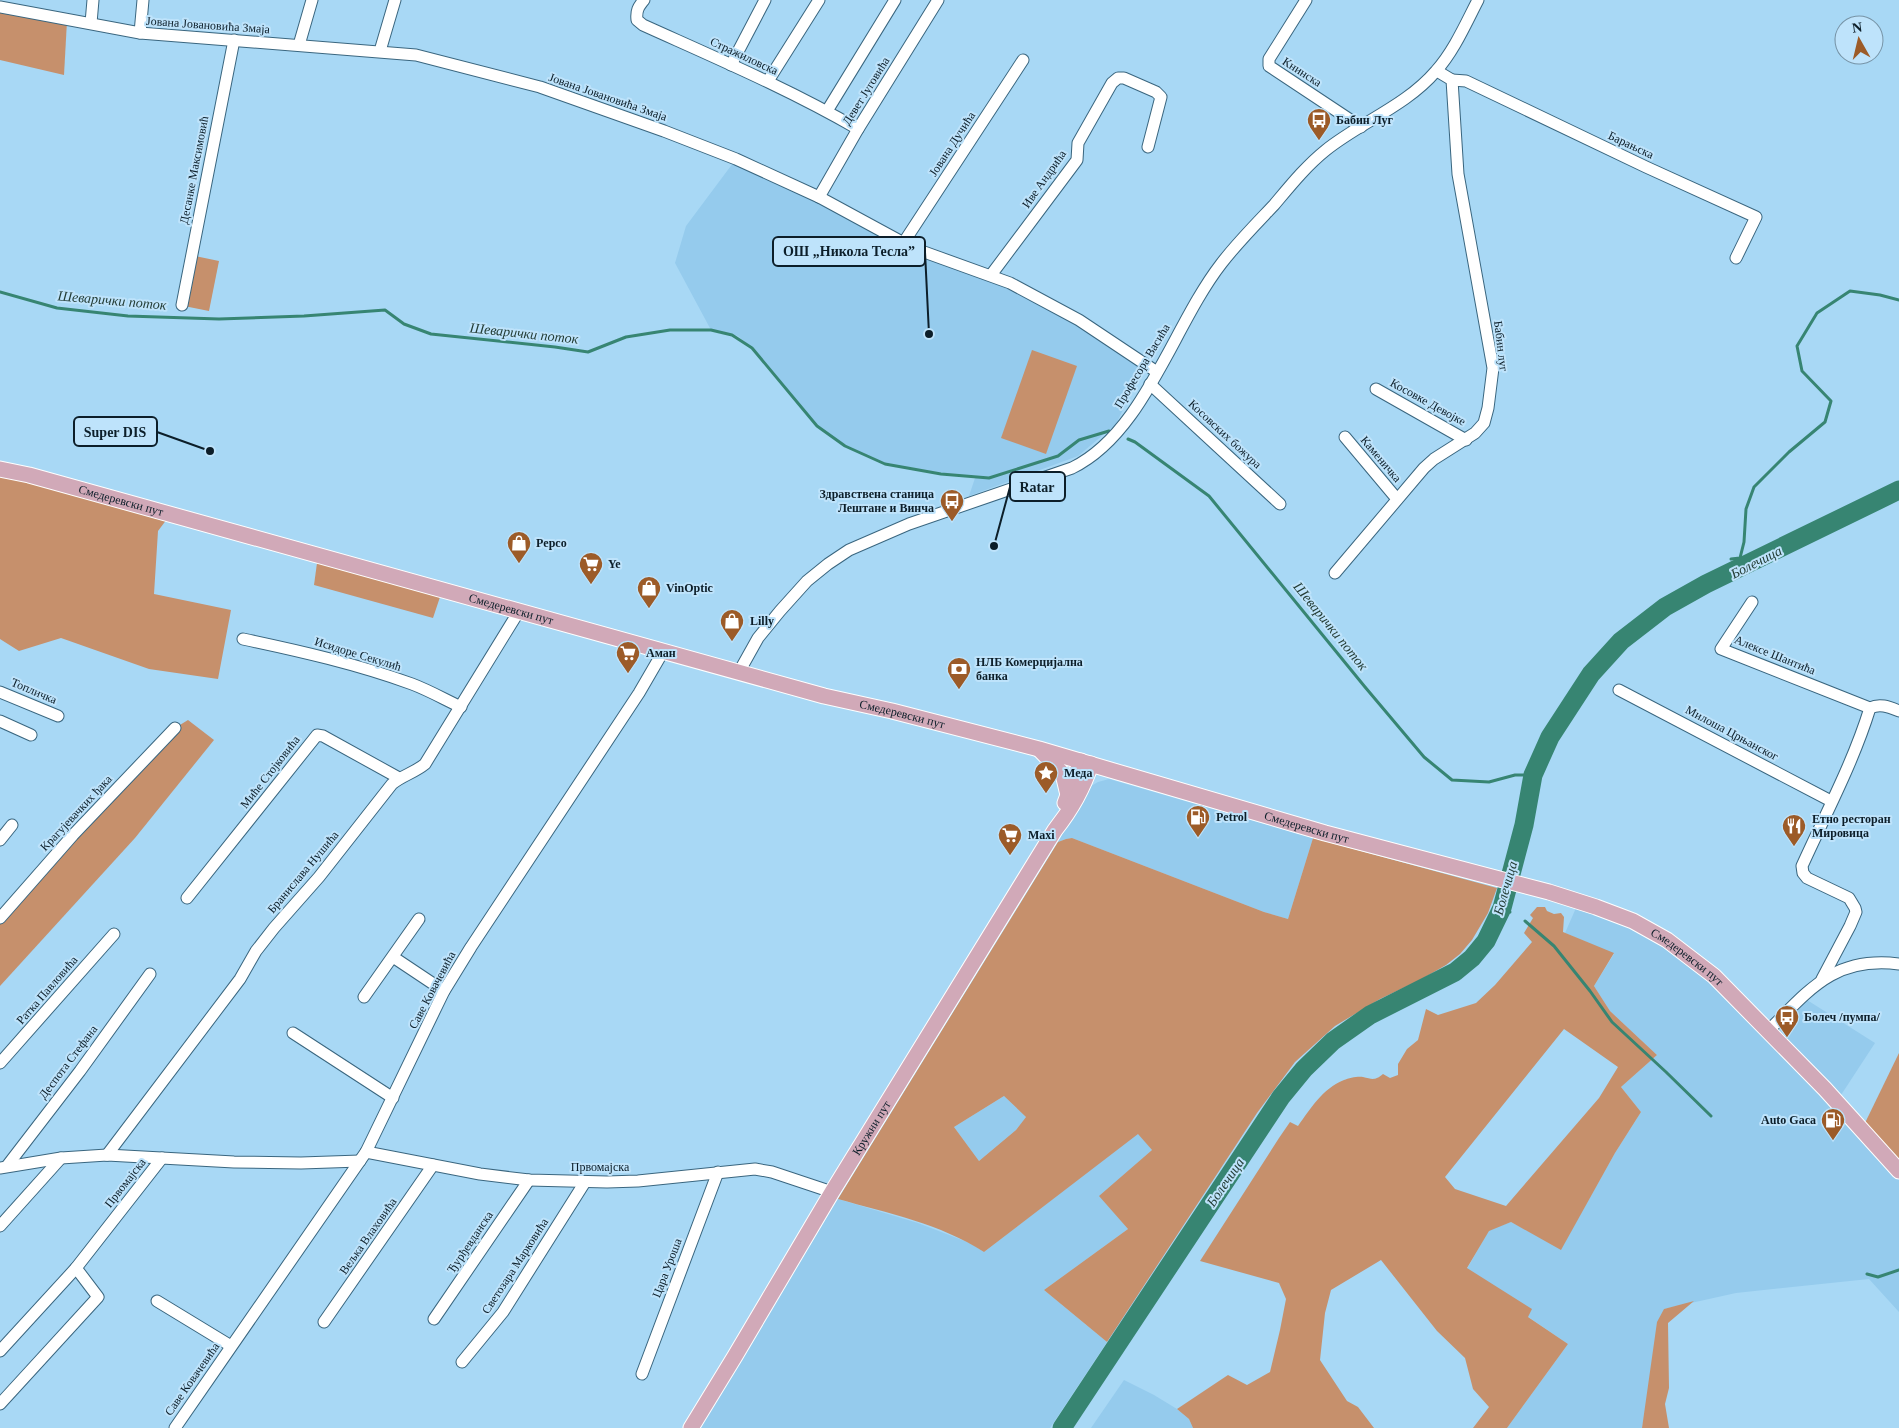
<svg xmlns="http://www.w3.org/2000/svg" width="1899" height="1428" font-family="'Times New Roman',serif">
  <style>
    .built { fill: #95cbed }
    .green { fill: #c6906c; fill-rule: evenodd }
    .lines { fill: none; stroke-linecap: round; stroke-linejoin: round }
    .stream { stroke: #378572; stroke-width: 3 }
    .river { stroke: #378572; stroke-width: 19 }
    .minor-casing { stroke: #3a667f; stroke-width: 13 }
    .major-casing { stroke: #fff; stroke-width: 17 }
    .minor { stroke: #fff; stroke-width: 11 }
    .major { stroke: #d1a9b8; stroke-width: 15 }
    .labels { text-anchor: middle; stroke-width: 4; stroke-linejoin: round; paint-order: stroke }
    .street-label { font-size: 12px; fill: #0c1e29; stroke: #bee3fb }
    .poi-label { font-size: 12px; font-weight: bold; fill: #0c1e29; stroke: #bee3fb; text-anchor: start }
    .water-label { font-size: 14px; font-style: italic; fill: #243d36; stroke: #bee3fb }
    .leader { fill: none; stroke: #0c1e29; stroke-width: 2 }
    .callout-dot { fill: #0c1e29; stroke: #bee3fb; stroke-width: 2 }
    .callout { fill: #bee3fb; stroke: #0c1e29; stroke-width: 2 }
    .callout-label { font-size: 14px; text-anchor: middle; font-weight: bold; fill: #0c1e29 }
  </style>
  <rect width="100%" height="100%" fill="#a8d8f5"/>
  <!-- built -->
  <g class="built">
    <polygon points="736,159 913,248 1079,320 1145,365 1116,424 1078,456 969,496 975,478 885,464 845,446 817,426 752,348 738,336 711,330 675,263 686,226"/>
    <polygon points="1109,779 1313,838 1288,919 1264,912 1072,838 1066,839 1058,842 1082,799 1091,786 1098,782"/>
    <polygon points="1576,908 1630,927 1649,937 1696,969 1782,1051 1899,1178 1899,1312 1869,1279 1736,1293 1664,1309 1642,1428 1507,1428 1568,1344 1527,1316 1531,1310 1467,1269 1489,1230 1511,1222 1561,1249 1615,1153 1641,1112 1621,1087 1657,1055 1610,1011 1594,986 1614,954 1565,933"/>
    <polygon points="1807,1000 1875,1043 1841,1095 1778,1031"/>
    <polygon points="1004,1096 1026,1117 1016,1130 979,1161 954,1127"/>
    <polygon points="1138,1133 1152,1150 1100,1196 1128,1229 1044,1290 1107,1342 1050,1428 700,1428 838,1199 918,1223 970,1243 984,1252"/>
    <polygon points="1124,1380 1154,1395 1177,1409 1189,1419 1193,1428 1091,1428"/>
  </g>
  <!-- green -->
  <g class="green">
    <polygon points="0,4 67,21 64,75 0,60"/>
    <polygon points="195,256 219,261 209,311 184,306"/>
    <polygon points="1032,350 1077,366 1046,454 1001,438"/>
    <polygon points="0,469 170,515 158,531 154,594 231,610 218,679 149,669 61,638 19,651 0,639"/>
    <polygon points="317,563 440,597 433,618 314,585"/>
    <polygon points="188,720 214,740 135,838 0,986 0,917 175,728"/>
    <path d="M1072,838L1264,912L1288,919L1313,838L1497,888L1488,913L1472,940L1460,954L1446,965L1420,980L1380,999L1335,1026L1295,1062L1257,1113L1107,1342L1044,1290L1128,1229L1099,1196L1152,1150L1138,1134L984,1252C941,1224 887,1213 838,1199L1058,842L1066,839ZM1004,1096L1026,1117L1016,1130L979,1161L954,1127Z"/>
    <path d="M1537,907H1545L1547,911L1554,914L1561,913L1564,917L1563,932L1614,953L1594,986L1610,1011L1657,1055L1621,1087L1641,1112L1615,1153L1561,1250L1511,1222L1489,1231L1467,1268L1532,1309L1528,1317L1568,1344L1507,1428H1473L1489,1407L1473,1389L1465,1358L1437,1331L1381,1260L1331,1290L1325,1313L1320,1360L1347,1401L1358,1407L1374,1428H1193L1189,1419L1177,1409L1228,1375L1247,1385L1270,1372L1280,1330L1286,1299L1279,1283L1200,1261L1279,1138L1290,1122L1298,1126C1311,1108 1322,1089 1344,1080C1349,1078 1358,1076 1363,1077C1372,1079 1375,1081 1383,1074L1390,1078L1398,1075V1064L1407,1049L1418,1040L1426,1009L1438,1015L1476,1003L1495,985L1532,942L1524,933L1533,918L1530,915ZM1564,1029L1618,1067L1599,1098L1506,1206L1455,1189L1445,1177Z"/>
    <polygon points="1899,1053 1899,1163 1864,1125"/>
    <polygon points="1694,1301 1668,1323 1669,1388 1665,1404 1669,1428 1642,1428 1657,1322 1664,1309"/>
  </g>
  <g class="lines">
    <!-- stream -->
    <g class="stream">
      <polyline points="0,292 57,308 128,316 219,319 304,316 385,310 404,324 431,334 555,347 588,352 626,337 670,330 711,330 732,335 752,348 817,426 845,446 885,464 941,474 989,478 1058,456 1079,440 1109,431"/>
      <polyline points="1128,439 1135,442 1209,496 1365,687 1424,757 1452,780 1489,782 1515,775 1533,775"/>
      <polyline points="1731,559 1740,558 1744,542 1746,509 1754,487 1789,452 1825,422 1831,401 1802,371 1797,346 1817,313 1850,291 1880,295 1899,300"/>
      <polyline points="1502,908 1510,912"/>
      <polyline points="1525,921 1554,946 1590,991 1612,1022 1666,1072 1711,1116"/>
      <polyline points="1867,1274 1878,1277 1899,1270"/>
    </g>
    <!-- river -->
    <polyline class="river" points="1062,1428 1281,1097 1304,1069 1333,1041 1370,1015 1455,972 1472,958 1486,941 1502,908 1524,825 1533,775 1550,737 1591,674 1621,641 1665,607 1706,584 1899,490"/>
    <!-- minor casing -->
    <g class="minor-casing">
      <g id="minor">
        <path d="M644,0C638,7 636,11 637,20L643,25C716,58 789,89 858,129"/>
        <polyline points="1306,0 1269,59 1269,66 1361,127"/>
        <polyline points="0,7 140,33 416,55 540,87 664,131 736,159 819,197 913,248 1010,283 1079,320 1157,372"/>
        <polyline points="91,23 93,0"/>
        <polyline points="140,33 143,0"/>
        <polyline points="299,45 312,0"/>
        <polyline points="380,51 395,0"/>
        <polyline points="731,65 765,0"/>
        <polyline points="1452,80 1466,81 1646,167 1756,217 1736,258"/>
        <polyline points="768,81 819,0"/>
        <polyline points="827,111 895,0"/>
        <polyline points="819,197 858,129 938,0"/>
        <polyline points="904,242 1023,60"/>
        <polyline points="991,275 1077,160 1078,143 1112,83 1118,78 1124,78 1156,92 1161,97 1148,147"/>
        <polyline points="182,305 234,40"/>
        <polyline points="1150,384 1280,504"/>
        <polyline points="1376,389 1466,440"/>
        <polyline points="1345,437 1397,499"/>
        <polyline points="1335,573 1424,468 1434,459 1475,433 1484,423 1488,408 1493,368 1458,174 1452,80 1437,71"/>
        <polyline points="1752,602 1721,649 1870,708"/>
        <path d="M243,639C300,651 357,664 412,684C428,690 444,699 461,707"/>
        <path d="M739,672L758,638L780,611L807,581L828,564L849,550L909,524L1072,468C1144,433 1173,326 1221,264C1237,243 1256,224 1274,205C1290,186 1306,166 1326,150C1361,122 1406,106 1436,71C1454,51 1466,23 1478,0"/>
        <polyline points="1619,690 1831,801"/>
        <polyline points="0,692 58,716"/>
        <polyline points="0,721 31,735"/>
        <polyline points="0,840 12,825"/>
        <polyline points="187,898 317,735 323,736 399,778"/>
        <polyline points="0,918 73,835 175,728"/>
        <polyline points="393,957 444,991"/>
        <path d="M1822,979L1850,926L1856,912L1855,908L1849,898L1807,878L1803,873L1802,866C1826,813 1853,763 1870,708C1880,703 1889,707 1899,711"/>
        <polyline points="364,997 419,919"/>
        <path d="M1769,1030C1810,989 1835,956 1899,964"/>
        <polyline points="293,1033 393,1098"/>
        <polyline points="0,1063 114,934"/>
        <polyline points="366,1152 480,1174 529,1180 607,1182 638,1181 755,1169 772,1172 832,1192"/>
        <path d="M107,1155L240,979L256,951L274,928L319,877L392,784C403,775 414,773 425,764L519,611"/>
        <polyline points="7,1166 80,1071 150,974"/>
        <polyline points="0,1168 61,1158 107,1155 234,1162 301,1163 360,1161"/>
        <polyline points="0,1226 61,1158"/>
        <polyline points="157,1301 231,1346"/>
        <polyline points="434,1319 529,1180"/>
        <polyline points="324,1322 433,1165"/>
        <polyline points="0,1351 76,1268 162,1158"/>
        <polyline points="462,1362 503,1312 585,1182"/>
        <polyline points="642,1374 718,1172"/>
        <polyline points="0,1404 98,1297 76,1268"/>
        <polyline points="175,1428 366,1152 444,991 471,947 639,693 664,650"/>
      </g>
    </g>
    <!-- major casing -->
    <g class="major-casing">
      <g id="major">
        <path id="s1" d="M0,469L29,475L824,696L892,711L1039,749L1325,833L1549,892L1596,907L1633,921L1667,940L1714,976L1825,1089L1899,1171"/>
        <polyline points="1040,750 1063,774 1068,795"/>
        <polyline points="1065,803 1081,761"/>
        <path id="s2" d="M691,1428L735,1356L832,1192L1055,830C1071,810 1083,789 1091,764"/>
      </g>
    </g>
    <!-- minor -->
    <use href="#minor" class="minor"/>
    <!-- major -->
    <use href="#major" class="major"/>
  </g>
  <!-- icons -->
  <defs>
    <g id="bus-pin" transform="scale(1.25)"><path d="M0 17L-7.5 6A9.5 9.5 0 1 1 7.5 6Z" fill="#9c5b28" stroke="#bee3fb"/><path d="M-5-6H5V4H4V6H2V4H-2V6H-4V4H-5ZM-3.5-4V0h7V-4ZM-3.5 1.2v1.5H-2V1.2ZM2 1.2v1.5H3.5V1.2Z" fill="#fff"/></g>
    <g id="shop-pin" transform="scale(1.25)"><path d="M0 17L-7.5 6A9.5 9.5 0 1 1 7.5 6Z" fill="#9c5b28" stroke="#bee3fb"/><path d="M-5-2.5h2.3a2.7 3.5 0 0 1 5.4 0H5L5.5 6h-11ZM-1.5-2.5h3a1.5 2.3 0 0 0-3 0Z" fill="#fff"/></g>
    <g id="supermarket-pin" transform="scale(1.25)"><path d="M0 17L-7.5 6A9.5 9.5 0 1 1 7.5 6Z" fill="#9c5b28" stroke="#bee3fb"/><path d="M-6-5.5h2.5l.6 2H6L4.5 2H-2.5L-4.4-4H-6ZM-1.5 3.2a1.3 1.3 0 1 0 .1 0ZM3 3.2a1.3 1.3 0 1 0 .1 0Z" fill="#fff"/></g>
    <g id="bank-pin" transform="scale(1.25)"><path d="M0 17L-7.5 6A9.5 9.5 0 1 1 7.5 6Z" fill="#9c5b28" stroke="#bee3fb"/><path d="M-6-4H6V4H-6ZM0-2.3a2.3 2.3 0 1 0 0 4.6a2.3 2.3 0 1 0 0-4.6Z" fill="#fff"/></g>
    <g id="sight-pin" transform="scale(1.25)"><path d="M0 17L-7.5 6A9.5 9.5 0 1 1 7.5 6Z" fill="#9c5b28" stroke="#bee3fb"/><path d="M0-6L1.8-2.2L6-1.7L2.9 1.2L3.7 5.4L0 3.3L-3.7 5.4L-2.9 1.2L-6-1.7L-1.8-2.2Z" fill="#fff"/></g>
    <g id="fuel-pin" transform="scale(1.25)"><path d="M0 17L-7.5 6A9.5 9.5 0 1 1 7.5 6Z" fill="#9c5b28" stroke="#bee3fb"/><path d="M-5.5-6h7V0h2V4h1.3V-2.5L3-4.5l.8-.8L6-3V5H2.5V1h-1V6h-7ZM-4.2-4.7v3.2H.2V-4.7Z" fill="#fff"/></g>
    <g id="restaurant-pin" transform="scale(1.25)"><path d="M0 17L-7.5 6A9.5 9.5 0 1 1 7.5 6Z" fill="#9c5b28" stroke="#bee3fb"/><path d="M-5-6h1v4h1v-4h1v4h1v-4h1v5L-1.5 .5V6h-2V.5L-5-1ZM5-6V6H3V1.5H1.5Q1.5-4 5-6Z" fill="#fff"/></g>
  </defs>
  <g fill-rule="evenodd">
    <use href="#bus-pin" x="1319" y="120"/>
    <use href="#bus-pin" x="952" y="501"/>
    <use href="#shop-pin" x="519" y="543"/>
    <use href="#supermarket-pin" x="591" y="564"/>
    <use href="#shop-pin" x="649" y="588"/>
    <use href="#shop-pin" x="732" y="621"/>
    <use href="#supermarket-pin" x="628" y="653"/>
    <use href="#bank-pin" x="959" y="669"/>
    <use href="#sight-pin" x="1046" y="773"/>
    <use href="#fuel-pin" x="1198" y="817"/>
    <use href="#restaurant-pin" x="1794" y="826"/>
    <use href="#supermarket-pin" x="1010" y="835"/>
    <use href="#bus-pin" x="1787" y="1017"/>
    <use href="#fuel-pin" x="1833" y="1120"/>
  </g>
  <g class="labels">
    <!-- street labels -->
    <g class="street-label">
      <text transform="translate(208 25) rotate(4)" y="4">Јована Јовановића Змаја</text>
      <text transform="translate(744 56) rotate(25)" y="4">Стражиловска</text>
      <text transform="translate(1302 72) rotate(33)" y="4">Книнска</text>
      <text transform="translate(866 91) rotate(-58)" y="4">Девет Југовића</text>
      <text transform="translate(608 97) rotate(19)" y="4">Јована Јовановића Змаја</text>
      <text transform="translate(952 144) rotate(-57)" y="4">Јована Дучића</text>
      <text transform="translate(1631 145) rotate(25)" y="4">Барањска</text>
      <text transform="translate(194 170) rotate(-79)" y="4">Десанке Максимовић</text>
      <text transform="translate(1044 179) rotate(-55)" y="4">Иве Андрића</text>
      <text transform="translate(1501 346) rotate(83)" y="4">Бабин луг</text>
      <text transform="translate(1142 366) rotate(-59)" y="4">Професора Васића</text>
      <text transform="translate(1428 402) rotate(29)" y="4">Косовке Девојке</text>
      <text transform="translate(1225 434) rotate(43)" y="4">Косовских божура</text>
      <text transform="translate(1381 459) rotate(50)" y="4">Каменичка</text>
      <text dy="4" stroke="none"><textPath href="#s1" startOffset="125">Смедеревски пут</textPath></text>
      <text dy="4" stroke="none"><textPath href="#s1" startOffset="530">Смедеревски пут</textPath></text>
      <text transform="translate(358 654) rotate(17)" y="4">Исидоре Секулић</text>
      <text transform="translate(1775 655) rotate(22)" y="4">Алексе Шантића</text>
      <text transform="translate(34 691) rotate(23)" y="4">Топличка</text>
      <text dy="4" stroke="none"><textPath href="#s1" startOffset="935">Смедеревски пут</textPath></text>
      <text transform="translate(1732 733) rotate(28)" y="4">Милоша Црњанског</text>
      <text transform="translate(270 772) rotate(-52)" y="4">Миће Стојковића</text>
      <text transform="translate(76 813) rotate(-47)" y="4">Крагујевачких ђака</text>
      <text dy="4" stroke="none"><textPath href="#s1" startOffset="1355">Смедеревски пут</textPath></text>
      <text transform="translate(303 872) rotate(-50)" y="4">Бранислава Нушића</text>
      <text dy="4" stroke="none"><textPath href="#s1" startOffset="1760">Смедеревски пут</textPath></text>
      <text transform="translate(47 990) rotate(-49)" y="4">Ратка Павловића</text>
      <text transform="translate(432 990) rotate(-62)" y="4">Саве Ковачевића</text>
      <text transform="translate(68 1062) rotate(-53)" y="4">Деспота Стефана</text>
      <text dy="4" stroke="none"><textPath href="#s2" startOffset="350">Кружни пут</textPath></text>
      <text x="600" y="1171">Првомајска</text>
      <text transform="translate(125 1183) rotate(-52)" y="4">Првомајска</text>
      <text transform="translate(368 1236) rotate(-55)" y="4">Вељка Влаховића</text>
      <text transform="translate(470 1242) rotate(-56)" y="4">Ђурђевданска</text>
      <text transform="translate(515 1266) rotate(-57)" y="4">Светозара Марковића</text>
      <text transform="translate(667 1268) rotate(-69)" y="4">Цара Уроша</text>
      <text transform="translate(192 1379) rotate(-55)" y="4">Саве Ковачевића</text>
    </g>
    <!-- poi labels -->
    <g class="poi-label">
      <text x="1336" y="124">Бабин Луг</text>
      <text x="934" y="498" text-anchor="end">Здравствена станица<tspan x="934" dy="14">Лештане и Винча</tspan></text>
      <text x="536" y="547">Pepco</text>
      <text x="608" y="568">Ye</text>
      <text x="666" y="592">VinOptic</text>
      <text x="750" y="625">Lilly</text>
      <text x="646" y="657">Аман</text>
      <text x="976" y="666">НЛБ Комерцијална<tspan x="976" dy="14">банка</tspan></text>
      <text x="1064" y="777">Меда</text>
      <text x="1216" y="821">Petrol</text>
      <text x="1812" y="823">Етно ресторан<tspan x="1812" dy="14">Мировица</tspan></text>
      <text x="1028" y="839">Maxi</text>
      <text x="1804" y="1021">Болеч /пумпа/</text>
      <text x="1816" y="1124" text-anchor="end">Auto Gaca</text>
    </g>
    <!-- water labels -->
    <g class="water-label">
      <text transform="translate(112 300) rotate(5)" y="5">Шеварички поток</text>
      <text transform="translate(524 333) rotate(6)" y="5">Шеварички поток</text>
      <text transform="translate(1756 562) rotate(-27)" y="5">Болечица</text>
      <text transform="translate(1331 626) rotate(51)" y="5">Шеварички поток</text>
      <text transform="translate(1505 888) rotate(-74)" y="5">Болечица</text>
      <text transform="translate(1225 1182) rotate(-56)" y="5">Болечица</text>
    </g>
  </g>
  <!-- callouts -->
  <path class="leader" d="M929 334L925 252M210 451L157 432M994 546L1010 487"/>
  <g class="callout-dot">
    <circle cx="929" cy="334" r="5"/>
    <circle cx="210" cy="451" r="5"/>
    <circle cx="994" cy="546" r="5"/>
  </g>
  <g class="callout">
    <rect x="773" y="237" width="152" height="29" rx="5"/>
    <rect x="74" y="417" width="83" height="29" rx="5"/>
    <rect x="1010" y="472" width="55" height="29" rx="5"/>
  </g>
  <g class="callout-label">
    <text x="849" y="256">ОШ „Никола Тесла”</text>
    <text x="115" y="437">Super DIS</text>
    <text x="1037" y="492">Ratar</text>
  </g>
  <!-- north arrow -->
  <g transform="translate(1859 40) rotate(352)"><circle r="24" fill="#bee3fb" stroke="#7794a7"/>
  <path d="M0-4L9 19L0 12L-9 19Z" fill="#9c5b28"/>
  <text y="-8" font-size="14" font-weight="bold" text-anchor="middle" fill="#0c1e29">N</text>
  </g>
</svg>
